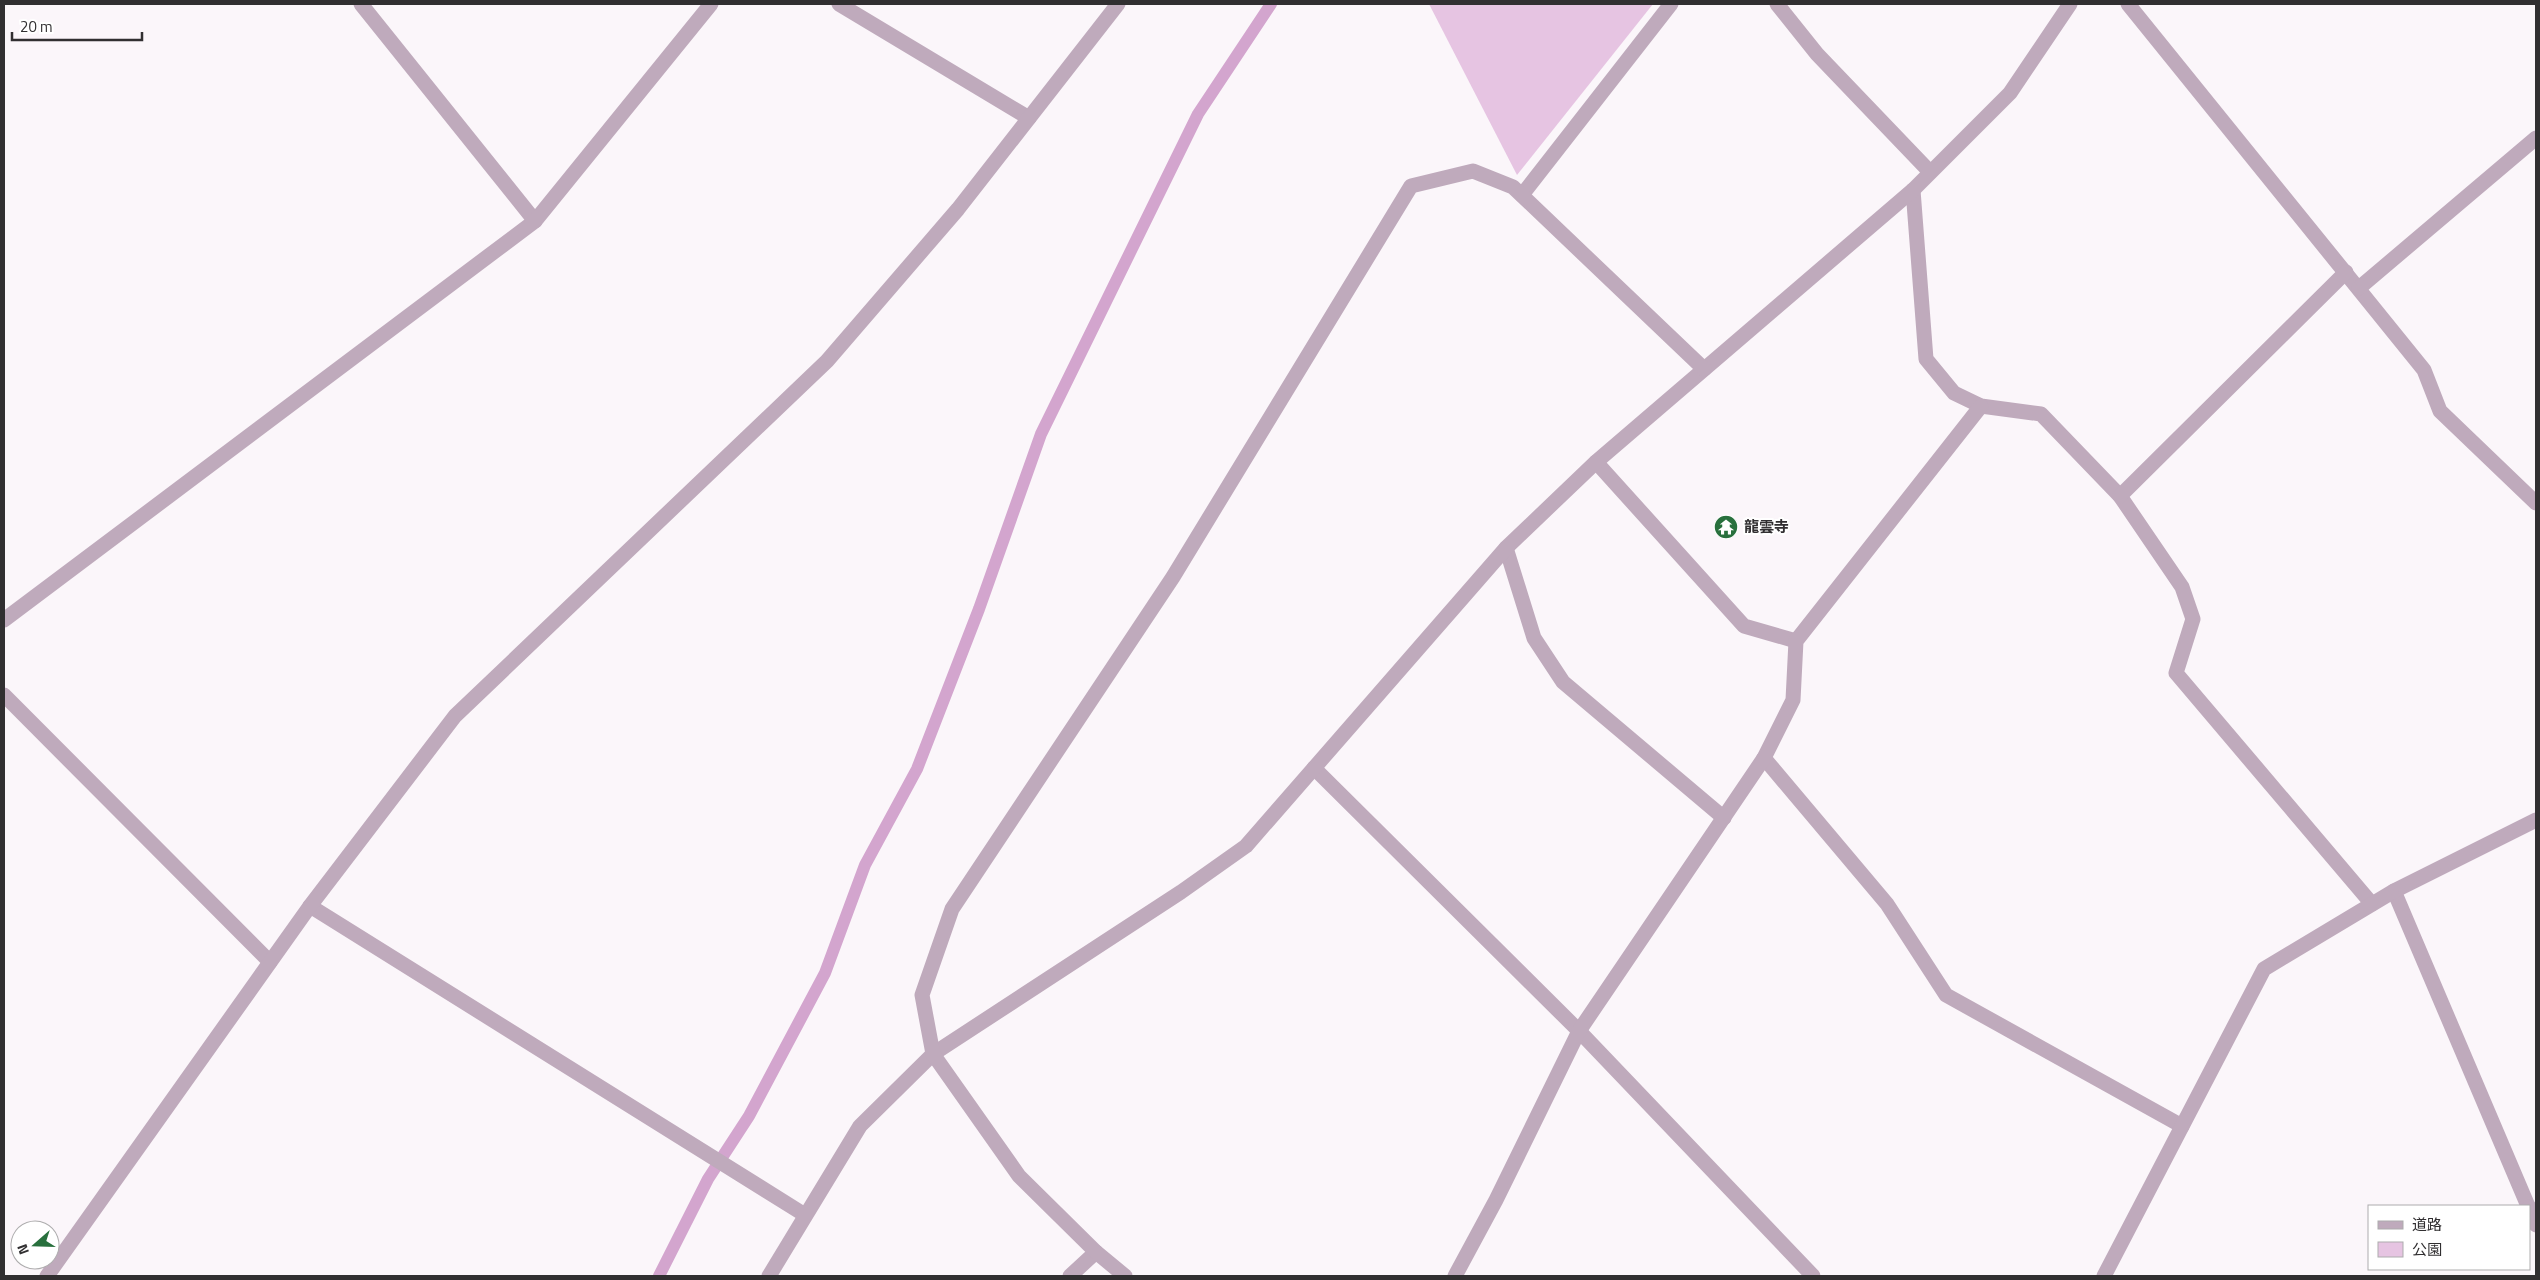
<svg xmlns="http://www.w3.org/2000/svg" width="2540" height="1280" font-family="'Titillium Web','Noto Sans JP',sans-serif">
  <style>
    .green { fill: #e6c4e2 }
    .lines { fill: none; stroke-linecap: round; stroke-linejoin: round }
    .stream { stroke: #d3a5ce; stroke-width: 12 }
    .street { stroke: #bfaabc; stroke-width: 15 }
    .labels { text-anchor: middle; stroke-width: 4; stroke-linejoin: round; paint-order: stroke }
    .poi-label { font-size: 15px; font-weight: bold; fill: #312f31; stroke: #fff; text-anchor: start }
  </style>
  <rect width="100%" height="100%" fill="#fbf6fa"/>
  <!-- green -->
  <polygon class="green" points="1429,4 1653,4 1517,175"/>
  <g class="lines">
    <!-- stream -->
    <polyline class="stream" points="659,1276 708,1179 749,1116 825,973 865,865 917,769 979,609 1041,434 1198,114 1271,4"/>
    <!-- street -->
    <g class="street">
      <polyline points="361,4 535,221"/>
      <polyline points="839,4 1029,118"/>
      <polyline points="1777,4 1817,54 1930,172"/>
      <polyline points="2128,4 2424,370 2440,411 2536,503"/>
      <polyline points="1913,190 1926,359 1954,393 1981,406 2041,414 2120,496 2182,587 2193,619 2176,673 2372,904"/>
      <polyline points="1522,195 1671,4"/>
      <polyline points="2359,288 2536,138"/>
      <polyline points="1596,462 1744,626 1796,641"/>
      <polyline points="2120,496 2346,272"/>
      <polyline points="1506,548 1534,638 1563,682 1724,818"/>
      <polyline points="4,620 535,221 711,4"/>
      <polyline points="4,695 270,962"/>
      <polyline points="1764,758 1887,904 1946,995 2182,1126"/>
      <polyline points="1314,768 1579,1031 1813,1276"/>
      <polyline points="2394,891 2528,1206"/>
      <polyline points="310,906 805,1215"/>
      <polyline points="2529,1207 2536,1225"/>
      <polyline points="47,1276 310,906 455,716 827,361 958,209 1118,4"/>
      <polyline points="769,1276 860,1126 933,1054 1181,892 1246,846 1506,548 1596,462 1913,190 2010,93 2070,4"/>
      <polyline points="1070,1276 1096,1252"/>
      <polyline points="1125,1276 1096,1252 1019,1176 933,1054 922,995 952,909 1173,577 1411,186 1473,171 1513,187 1704,369"/>
      <polyline points="1455,1276 1496,1200 1579,1031 1764,758 1793,700 1796,641 1981,406"/>
      <polyline points="2104,1276 2264,969 2394,891 2536,820"/>
    </g>
  </g>
  <!-- icons -->
  <defs>
    <g id="temple-disc" transform="scale(1.25)"><circle r="9.5" fill="#28703d" stroke="#fff"/><path d="M0-6L5-2H3V0L6.5 2.5H4V6H1.5V3h-3V6H-4V2.5H-6.5L-3 0V-2H-5Z" fill="#fff"/></g>
  </defs>
  <g fill-rule="evenodd">
    <use href="#temple-disc" x="1726" y="527"/>
  </g>
  <g class="labels">
    <!-- poi labels -->
    <g class="poi-label">
      <text x="1744" y="532">龍雲寺</text>
    </g>
  </g>
  <!-- border -->
  <rect width="2540" height="1280" fill="none" stroke="#312f31" stroke-width="10"/>
  <!-- legend -->
  <rect x="2368" y="1205" width="162" height="65" fill="#ffffff" stroke="#adacad"/>
  <rect x="2378" y="1221" width="25" height="8" fill="#bfaabc" stroke="#adacad"/>
  <text x="2412" y="1230" font-size="15" fill="#312f31">道路</text>
  <rect x="2378" y="1242" width="25" height="15" fill="#e6c4e2" stroke="#adacad"/>
  <text x="2412" y="1255" font-size="15" fill="#312f31">公園</text>
  <!-- north arrow -->
  <g transform="translate(35 1245) rotate(250)"><circle r="24" fill="#ffffff" stroke="#adacad"/>
  <path d="M0-4L9 19L0 12L-9 19Z" fill="#28703d"/>
  <text y="-8" font-size="14" font-weight="bold" text-anchor="middle" fill="#312f31">N</text>
  </g>
  <!-- scale -->
  <path d="M12 32v8h130v-8" fill="none" stroke="#312f31" stroke-width="2.5"/>
  <text x="20" y="32" font-size="15" fill="#312f31" stroke="#ffffff" stroke-width="4" paint-order="stroke">20 m</text>
</svg>
